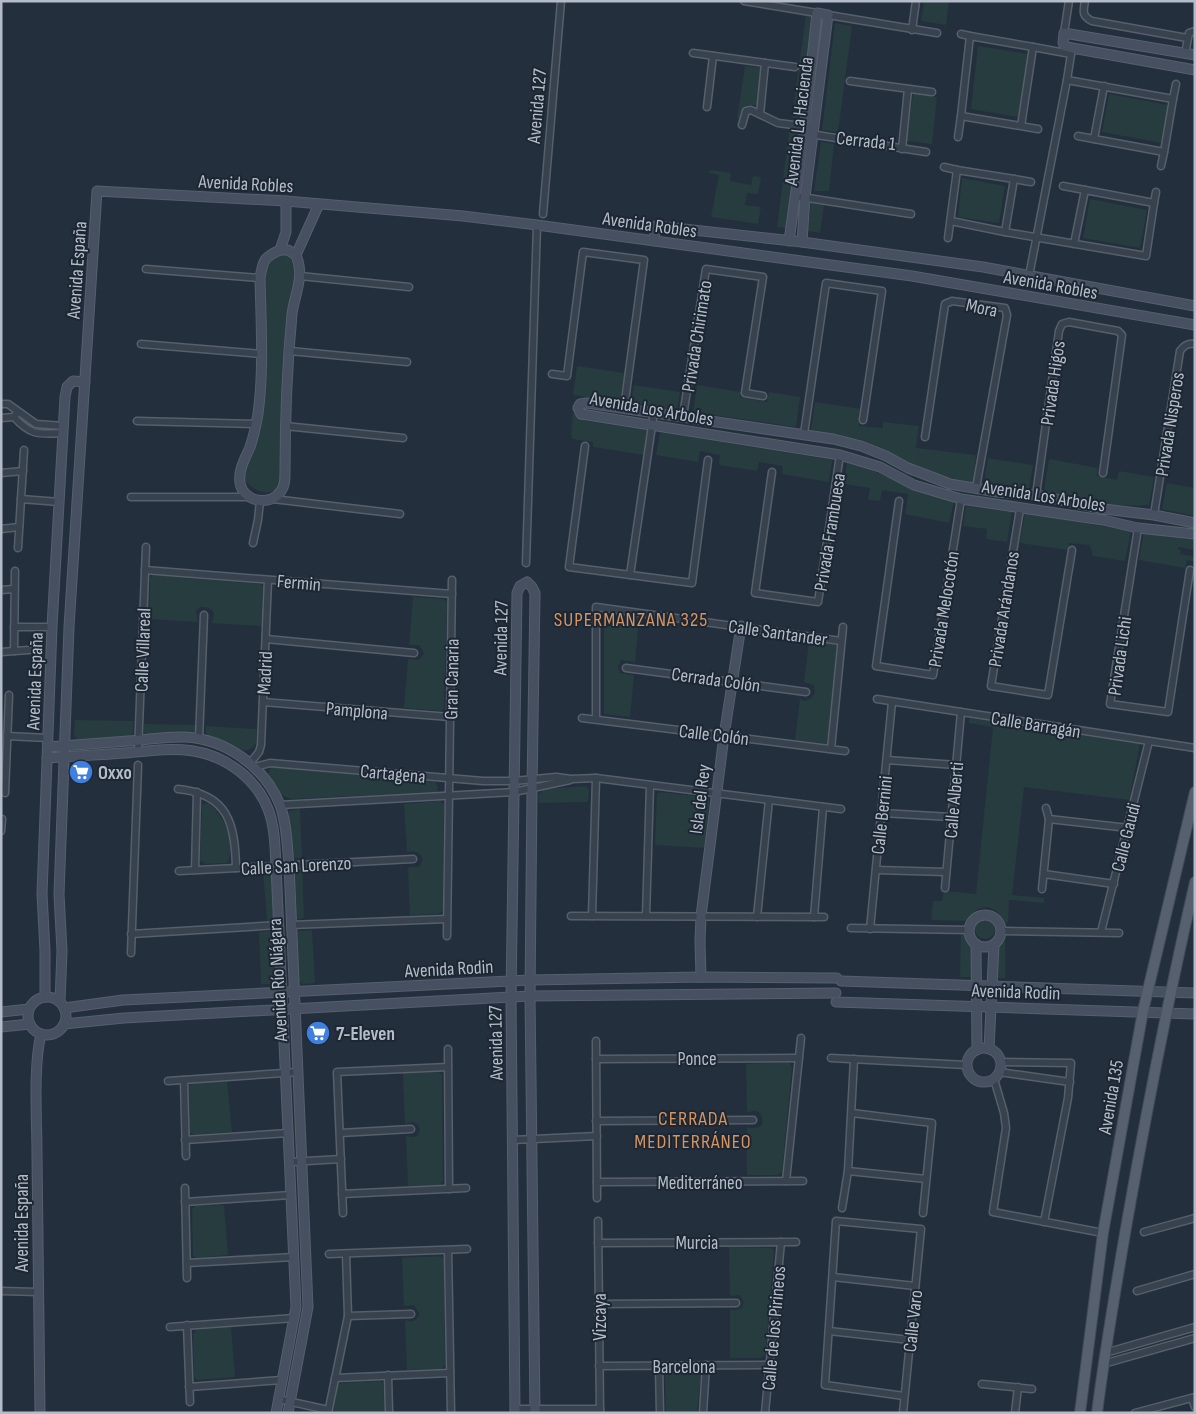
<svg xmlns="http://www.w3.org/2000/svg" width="1196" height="1414" font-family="'Sofia Sans Condensed',sans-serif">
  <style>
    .green { fill: #263c3f }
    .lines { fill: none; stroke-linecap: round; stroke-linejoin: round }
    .street-casing { stroke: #565f6c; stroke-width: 9 }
    .secondary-casing { stroke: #565f6c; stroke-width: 11 }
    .primary-casing { stroke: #414a57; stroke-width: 12 }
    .street { stroke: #38414e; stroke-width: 6 }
    .secondary { stroke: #465061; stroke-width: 9 }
    .primary { stroke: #56606e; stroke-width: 10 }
    .labels { text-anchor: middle; stroke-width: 4; stroke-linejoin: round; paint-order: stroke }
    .street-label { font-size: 19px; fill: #b4bcc9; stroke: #1d2633 }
    .poi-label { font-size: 19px; font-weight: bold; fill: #b4bcc9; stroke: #1d2633; text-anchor: start }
    .neighbourhood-label { font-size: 20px; letter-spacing: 1px; fill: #d59563; stroke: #1d2633 }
  </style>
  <rect width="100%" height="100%" fill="#242f3e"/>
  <!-- green -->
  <g class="green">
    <polygon points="924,1 949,1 946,25 921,21"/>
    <polygon points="806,15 816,17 802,119 792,117"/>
    <polygon points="835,23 852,26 838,132 822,130"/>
    <polygon points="978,46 1028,54 1018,117 971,109"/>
    <polygon points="745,66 763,68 758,105 749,105 743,107 739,119 737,119"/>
    <polygon points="913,94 937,97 932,144 907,141"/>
    <polygon points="1109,94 1168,105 1162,143 1102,132"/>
    <polygon points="789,131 799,134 790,229 777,227"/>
    <polygon points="821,142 834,144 829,191 814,191"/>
    <polygon points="710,170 731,173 730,181 751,185 753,176 761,177 758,194 747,193 745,205 761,207 758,224 711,217 719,175 709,173"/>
    <polygon points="962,178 1005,186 999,223 958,217"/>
    <polygon points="1090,199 1147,210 1140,248 1083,238"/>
    <polygon points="811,203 824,205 820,233 808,231"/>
    <path d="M286,252L300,260L295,294L282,483L277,491C261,495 251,489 242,477L255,444L265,300C267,285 263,272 269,258Z"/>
    <polygon points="577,366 624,373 620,402 573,395"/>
    <polygon points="634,385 680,392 677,410 631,403"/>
    <polygon points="697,385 741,392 740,397 767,402 769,392 800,397 796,427 693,412"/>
    <polygon points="815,402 861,409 859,426 883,428 883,422 919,426 916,448 976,455 973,484 930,472 860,440 811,431"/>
    <polygon points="573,413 577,414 585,421 648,430 644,455 593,447 593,442 572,439 571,433"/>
    <polygon points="660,432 832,460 829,482 782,474 783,466 759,462 757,471 719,465 720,455 700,451 698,462 656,455"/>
    <polygon points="988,458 1033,465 1029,490 984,483"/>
    <path d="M1049,459L1098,468L1097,476L1117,480L1119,471L1154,477L1149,505C1113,508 1078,499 1044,490Z"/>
    <path d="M847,461C883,473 916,492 954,501L949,523L905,514L908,494L882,490L880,501L868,500L870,488L844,484Z"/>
    <polygon points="1167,483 1195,488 1195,516 1162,509"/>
    <polygon points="966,506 1012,512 1007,542 986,539 987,529 963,526"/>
    <polygon points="1025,513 1131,531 1125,561 1093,556 1090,545 1069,543 1068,550 1020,543"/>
    <polygon points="1144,531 1195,539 1195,550 1178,547 1178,550 1181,550 1180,554 1195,557 1195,562 1187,560 1185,568 1139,560"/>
    <path d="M153,575L260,584L263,587L262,626L211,623C218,612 212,606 200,607L196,611L198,622L149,619L150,578Z"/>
    <polygon points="413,597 443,599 447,602 444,708 441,711 404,708 408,659 419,660 424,654 422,649 419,645 409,645"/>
    <polygon points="609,614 639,618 635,662 621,660 618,667 620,673 634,675 630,717 604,714 604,618"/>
    <polygon points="809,642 837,645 827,744 795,740 800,699 805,701 810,699 815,693 814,685 804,682"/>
    <path d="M969,718L1140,744L1129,800L1024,787L1012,895L1044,898V903L1009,900L1008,922L1005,923C995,902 978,903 966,921L931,920L933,901H942L944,891L976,894L993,727L969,723Z"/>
    <polygon points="75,720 133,721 133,733 129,736 78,739 74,736"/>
    <polygon points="144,724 196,725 195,731 192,734 169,733 147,735 144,732"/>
    <path d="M206,726L257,729L256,743C247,756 239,749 228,743C221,740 215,738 208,736L206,733Z"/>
    <polygon points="273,767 435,782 438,787 437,791 434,792 291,799 282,795 268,775 270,769"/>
    <polygon points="586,786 589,790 588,802 539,803 538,795 545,789"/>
    <polygon points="660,792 704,797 709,801 705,848 655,845 657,794"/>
    <path d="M441,801L444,805L443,910L438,914L410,915L408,867H418C429,858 418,849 407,852L404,804Z"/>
    <path d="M209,803C222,816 230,829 230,848C230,854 231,858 227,863L205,864L200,860L202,804Z"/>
    <polygon points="300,809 302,858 295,858 293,855 288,815 289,811"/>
    <polygon points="270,870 273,873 275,918 273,920 267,921 263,871"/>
    <polygon points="296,870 302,870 304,918 298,919 295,917 294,872"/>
    <circle cx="985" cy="929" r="10"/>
    <polygon points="312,930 315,983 303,984 297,979 295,934 298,931"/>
    <polygon points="271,931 275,934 278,979 272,984 261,984 259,932"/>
    <polygon points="961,933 963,933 968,942 972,946 973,977 960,977"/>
    <polygon points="1005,935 1005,978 996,978 996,947"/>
    <path d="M789,1062L792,1067L782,1172L778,1175H747V1127C753,1129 757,1129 762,1125C764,1113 757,1108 747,1113L746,1064Z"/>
    <path d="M439,1072L442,1075L443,1181L439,1185L408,1186L406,1135C424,1145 425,1115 405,1124L403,1073Z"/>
    <polygon points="227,1081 232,1132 194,1135 190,1132 189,1087 192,1083"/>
    <polygon points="224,1205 228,1255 196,1258 193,1255 192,1210 195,1206"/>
    <path d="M729,1247L771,1248L774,1251L765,1355L761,1358H730V1309C740,1313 749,1303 739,1295L730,1296Z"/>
    <path d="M441,1256L444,1260L445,1365L441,1369L407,1370L405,1320C412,1323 418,1321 419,1313L414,1305L404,1306L402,1258Z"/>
    <polygon points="231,1326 235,1377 197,1380 194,1377 193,1334 197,1330"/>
    <polygon points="698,1370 701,1374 697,1413 666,1413 665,1373 669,1371"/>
    <polygon points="380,1381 383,1383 385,1413 333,1413 338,1385 342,1383"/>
  </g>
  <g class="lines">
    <!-- street casing -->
    <g class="street-casing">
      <g id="street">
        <polyline points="744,1 817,13"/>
        <path d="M1085,1C1083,12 1082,16 1092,21L1187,38"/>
        <polyline points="828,15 937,33"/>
        <polyline points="912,30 916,1"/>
        <polyline points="1064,33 1069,1"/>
        <polyline points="961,34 970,36"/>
        <polyline points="1033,47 1071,54"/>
        <polyline points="1072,48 1067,80 1173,99 1164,152 1094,139 1104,86"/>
        <polyline points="693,53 795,67"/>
        <polyline points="1185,54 1189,33 1195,31"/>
        <polyline points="850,81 932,92"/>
        <polyline points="1173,99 1176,84"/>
        <polyline points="707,107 713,56"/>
        <polyline points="760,114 765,63"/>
        <polyline points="742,125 746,111 751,110 778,123 809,127"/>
        <polyline points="1021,126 1033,47 970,36 961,116 1038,129"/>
        <polyline points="810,134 926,152"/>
        <polyline points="1078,136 1094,139"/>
        <polyline points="958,137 961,116"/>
        <polyline points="902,149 908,89"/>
        <polyline points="1161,166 1164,152"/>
        <polyline points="944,167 957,170"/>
        <polyline points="1014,179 1031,182"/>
        <polyline points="1063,186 1085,190"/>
        <polyline points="795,196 911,214"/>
        <polyline points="1154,203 1156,192"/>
        <polyline points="543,214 561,1"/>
        <polyline points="1005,232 1146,256 1154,203 1085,190 1074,244"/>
        <polyline points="948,238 957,170 1014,179 1005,232 951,221"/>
        <polyline points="146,269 260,278"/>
        <polyline points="300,276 409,287"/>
        <polyline points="1029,276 1067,80"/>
        <polyline points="141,344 261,354"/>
        <polyline points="290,351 407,362"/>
        <polyline points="552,374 567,376 583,252 644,260 624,408"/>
        <polyline points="1,404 8,404 36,424 64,426"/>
        <polyline points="683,416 706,269 763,277 745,393 763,396"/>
        <path d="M14,417C31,436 39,434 63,433"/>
        <polyline points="1,418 14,417 16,414"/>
        <polyline points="137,421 256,424"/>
        <polyline points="285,426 403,438"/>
        <polyline points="804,434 826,283 882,291 863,420"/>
        <polyline points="925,437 945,304 952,301 1005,308 1007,315 976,488"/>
        <polyline points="585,446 569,567 692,583 708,460"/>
        <polyline points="772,472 755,593 818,602 840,455"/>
        <polyline points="1,473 23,471"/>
        <polyline points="1036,495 1059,331 1062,324 1069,322 1118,331 1122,335 1103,473"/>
        <polyline points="131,497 249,497"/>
        <polyline points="21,499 59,502"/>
        <polyline points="273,499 400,514"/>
        <polyline points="899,501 876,666 933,675 961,499"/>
        <polyline points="1020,509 991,686 1048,695 1072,550"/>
        <path d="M1154,515L1180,351C1184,345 1188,343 1195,344"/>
        <polyline points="1138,528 1110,704 1168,712 1190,570"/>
        <polyline points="1,529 19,527"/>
        <polyline points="253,543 258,520 260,501"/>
        <polyline points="18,548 24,450"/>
        <polyline points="526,563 537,225"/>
        <polyline points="145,570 452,594"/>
        <polyline points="630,575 654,412"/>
        <polyline points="1,590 14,589"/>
        <polyline points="14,627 52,627"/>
        <polyline points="266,639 414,653"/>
        <polyline points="14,651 15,571"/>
        <polyline points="1,652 29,650"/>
        <polyline points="626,668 806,692"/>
        <polyline points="877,699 1195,748"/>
        <polyline points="263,702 450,717"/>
        <polyline points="582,718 845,751"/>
        <polyline points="596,719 596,607 841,641"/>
        <polyline points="7,736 48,738"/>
        <polyline points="199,739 204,615"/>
        <polyline points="831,749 843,627"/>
        <polyline points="138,752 146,547"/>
        <polyline points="887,760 956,765"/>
        <polyline points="250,763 259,752 261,745 268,580"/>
        <polyline points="255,767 270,763 483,781 514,781 556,777 571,779 596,778 841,809"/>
        <path d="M178,789C228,794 235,823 236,868"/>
        <polyline points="5,793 9,695"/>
        <polyline points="280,805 514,792 570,780"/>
        <polyline points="882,813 951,817"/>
        <polyline points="1049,819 1128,828"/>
        <polyline points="1,831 2,819"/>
        <polyline points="195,870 197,792"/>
        <polyline points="876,870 946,872"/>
        <polyline points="179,871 413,859"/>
        <polyline points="1044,874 1114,884"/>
        <polyline points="945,888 961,712"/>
        <polyline points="1042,889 1049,819 1046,808"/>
        <polyline points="571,916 824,917"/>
        <polyline points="592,916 596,778"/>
        <polyline points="646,916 650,785"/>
        <polyline points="757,917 769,800"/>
        <polyline points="814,917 823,807"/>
        <polyline points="291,925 447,919"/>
        <polyline points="851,928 969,930"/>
        <polyline points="870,929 892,702"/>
        <polyline points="1002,931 1119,933"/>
        <polyline points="1101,932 1149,741"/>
        <polyline points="131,934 279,925"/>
        <polyline points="447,936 452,580"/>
        <polyline points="131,953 138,765"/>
        <polyline points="596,1041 597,1198"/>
        <polyline points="448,1049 449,1189"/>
        <polyline points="831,1058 966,1065"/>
        <polyline points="596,1059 799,1058"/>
        <polyline points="1001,1062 1071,1063 1068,1098 1044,1222"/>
        <polyline points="999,1072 1070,1082"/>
        <polyline points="994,1079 1004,1113 1006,1128 993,1212 1103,1233"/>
        <polyline points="184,1080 186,1156"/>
        <polyline points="168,1081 298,1072"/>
        <polyline points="852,1113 932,1123 923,1213"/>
        <polyline points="596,1121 753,1120"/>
        <polyline points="340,1133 411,1129"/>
        <polyline points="185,1140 289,1133"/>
        <polyline points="513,1140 597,1136"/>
        <polyline points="290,1162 341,1159"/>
        <polyline points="848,1171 926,1179"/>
        <polyline points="786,1181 801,1038"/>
        <polyline points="597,1182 803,1181"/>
        <polyline points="185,1188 187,1278"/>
        <polyline points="342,1194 466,1188"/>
        <polyline points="185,1202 291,1195"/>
        <polyline points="842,1208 848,1171 854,1059"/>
        <polyline points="343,1213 337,1072 448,1067"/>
        <polyline points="598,1221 600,1413"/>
        <polyline points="1144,1232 1195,1218"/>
        <polyline points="598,1243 796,1242"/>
        <polyline points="448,1250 451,1413"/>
        <polyline points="329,1254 467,1249"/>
        <polyline points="187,1263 294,1257"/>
        <polyline points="833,1277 915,1286"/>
        <polyline points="1,1291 38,1292"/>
        <polyline points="1137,1291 1195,1274"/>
        <polyline points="599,1304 736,1303"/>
        <polyline points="348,1316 411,1314"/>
        <polyline points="187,1325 190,1402"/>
        <polyline points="170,1327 294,1318"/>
        <polyline points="829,1331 910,1340"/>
        <polyline points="1105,1353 1195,1327"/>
        <polyline points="1103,1364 1195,1338"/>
        <polyline points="599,1366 769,1365"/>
        <polyline points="659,1366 660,1413"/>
        <polyline points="388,1375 389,1413"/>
        <polyline points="335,1378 450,1373"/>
        <polyline points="982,1384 1032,1389"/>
        <polyline points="189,1387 282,1380"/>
        <polyline points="1192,1398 1195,1407"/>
        <polyline points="278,1399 328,1410"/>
        <polyline points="515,1409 600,1409"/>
        <polyline points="328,1413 348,1316 346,1254"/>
        <polyline points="703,1413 706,1365"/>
        <polyline points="765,1413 781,1242"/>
        <polyline points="903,1413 921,1229 836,1221 825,1385 904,1396"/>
        <polyline points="1015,1413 1018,1387"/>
        <polyline points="1135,1413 1195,1397"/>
      </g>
    </g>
    <!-- secondary casing -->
    <g class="secondary-casing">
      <g id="secondary">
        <polyline points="1195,55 1064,33 1063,43 1065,46 1072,48 1195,70"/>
        <polyline points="654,241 656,226 802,242 983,267 1195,306"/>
        <polyline points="789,241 804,133 817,13 828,15 805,197 802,242"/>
        <path d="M280,250H288L296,255C305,277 295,292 292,314C287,367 285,420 285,473C285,479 285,486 281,491C271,507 243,502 240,483C238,470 245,459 250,447C254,436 256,425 258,414C264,370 261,322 260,278C263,260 264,257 280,250Z"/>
        <polyline points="280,250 286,232 286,201"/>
        <polyline points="296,255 319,204"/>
        <polyline points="1195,523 1154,515 1104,509 1036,495 997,492 950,484 908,468 886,456 861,446 833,439 587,403 580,404 578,408 581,414 840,455 880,467 914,485 961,499 1103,520 1138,528 1195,534"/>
        <path d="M48,747C74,745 101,743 128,741C147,740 166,736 185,737C226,739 265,767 280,805C287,824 287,845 289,865L308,1307L288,1413"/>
        <path d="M47,758C73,756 98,755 124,753C169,749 206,742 244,775C254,784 263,796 268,809C275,827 275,847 276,866L296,1307L276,1413"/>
        <circle cx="985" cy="931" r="16"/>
        <polyline points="976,944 977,1050"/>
        <polyline points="701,977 700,941 701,916 724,736 741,626"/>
        <polyline points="841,981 1195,993"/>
        <polyline points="45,997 45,951 42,894 52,627 65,397 67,387 73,381 85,382"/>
        <circle cx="47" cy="1016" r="19"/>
        <polyline points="60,1002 62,951 59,894 69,627 97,191 286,201 463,216 537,225 912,276 1195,325"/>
        <polyline points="836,1002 1195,1014"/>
        <polyline points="64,1008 123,1000 530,980 701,977 837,978"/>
        <polyline points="1,1012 29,1009"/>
        <polyline points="64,1024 124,1018 530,996 836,993"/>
        <polyline points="1,1027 30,1024"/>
        <circle cx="984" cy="1065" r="17"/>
        <polyline points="989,1049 994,945"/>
        <path d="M40,1413C39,1327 38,1241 37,1155C37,1119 33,1068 41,1034"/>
        <polyline points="515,1413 511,998 517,593 520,586 527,582 532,587 535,593 532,789 530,996 535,1413"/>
      </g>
    </g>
    <!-- primary casing -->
    <g class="primary-casing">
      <g id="primary">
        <polyline points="1080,1413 1103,1233 1143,1011 1195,792"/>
        <path d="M1097,1413C1105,1349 1116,1286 1127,1222C1147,1108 1169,995 1195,882"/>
      </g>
    </g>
    <!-- street -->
    <use href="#street" class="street"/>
    <!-- secondary -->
    <use href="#secondary" class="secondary"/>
    <!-- primary -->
    <use href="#primary" class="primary"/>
  </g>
  <!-- icons -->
  <defs>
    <g id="supermarket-disc" transform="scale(1.25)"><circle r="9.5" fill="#3f7fe0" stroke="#1d2633"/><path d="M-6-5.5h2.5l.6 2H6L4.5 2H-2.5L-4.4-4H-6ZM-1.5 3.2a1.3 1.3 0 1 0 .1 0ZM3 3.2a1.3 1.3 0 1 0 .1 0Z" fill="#fff"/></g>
  </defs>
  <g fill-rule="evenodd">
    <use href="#supermarket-disc" x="81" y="772"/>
    <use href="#supermarket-disc" x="318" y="1033"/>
  </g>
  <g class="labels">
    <!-- street labels -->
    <g class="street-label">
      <text transform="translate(536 106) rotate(-85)" y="7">Avenida 127</text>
      <text transform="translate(798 121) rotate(-83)" y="7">Avenida La Hacienda</text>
      <text transform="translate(866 140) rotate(6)" y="7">Cerrada 1</text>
      <text transform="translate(246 183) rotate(3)" y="7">Avenida Robles</text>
      <text transform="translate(650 224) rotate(8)" y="7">Avenida Robles</text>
      <text transform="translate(76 270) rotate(-86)" y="7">Avenida España</text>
      <text transform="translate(1051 284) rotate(10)" y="7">Avenida Robles</text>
      <text transform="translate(982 307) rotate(12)" y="7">Mora</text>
      <text transform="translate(696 336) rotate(-81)" y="7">Privada Chirimato</text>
      <text transform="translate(1052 383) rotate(-82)" y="7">Privada Higos</text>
      <text transform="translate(652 408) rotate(10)" y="7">Avenida Los Arboles</text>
      <text transform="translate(1169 424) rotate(-81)" y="7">Privada Nisperos</text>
      <text transform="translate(1044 495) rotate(9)" y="7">Avenida Los Arboles</text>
      <text transform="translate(829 532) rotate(-81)" y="7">Privada Frambuesa</text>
      <text transform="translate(299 582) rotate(5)" y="7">Fermin</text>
      <text transform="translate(943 609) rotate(-81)" y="7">Privada Melocotón</text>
      <text transform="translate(1003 609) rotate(-81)" y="7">Privada Arándanos</text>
      <text transform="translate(778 632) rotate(8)" y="7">Calle Santander</text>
      <text transform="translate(500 638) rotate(-89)" y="7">Avenida 127</text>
      <text transform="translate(142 650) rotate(-88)" y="7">Calle Villareal</text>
      <text transform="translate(1119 656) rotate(-82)" y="7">Privada Lichi</text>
      <text transform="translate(264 673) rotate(-87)" y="7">Madrid</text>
      <text transform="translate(451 679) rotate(-89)" y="7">Gran Canaria</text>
      <text transform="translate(716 679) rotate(8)" y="7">Cerrada Colón</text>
      <text transform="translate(34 681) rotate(-88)" y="7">Avenida España</text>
      <text transform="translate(357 710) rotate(5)" y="7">Pamplona</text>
      <text transform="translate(1036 724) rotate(9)" y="7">Calle Barragán</text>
      <text transform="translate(714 734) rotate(7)" y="7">Calle Colón</text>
      <text transform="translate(393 773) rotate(5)" y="7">Cartagena</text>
      <text transform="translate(699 799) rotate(-83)" y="7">Isla del Rey</text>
      <text transform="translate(953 800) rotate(-85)" y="7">Calle Alberti</text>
      <text transform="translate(881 815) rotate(-84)" y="7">Calle Bernini</text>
      <text transform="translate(1125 837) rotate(-76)" y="7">Calle Gaudi</text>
      <text transform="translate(296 865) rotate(-3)" y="7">Calle San Lorenzo</text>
      <text transform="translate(449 968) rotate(-3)" y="7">Avenida Rodin</text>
      <text transform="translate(277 980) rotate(-93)" y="7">Avenida Río Niágara</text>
      <text transform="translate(1016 991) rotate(2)" y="7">Avenida Rodin</text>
      <text transform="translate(495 1043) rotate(-91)" y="7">Avenida 127</text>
      <text x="697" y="1065">Ponce</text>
      <text transform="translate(1110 1097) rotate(-80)" y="7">Avenida 135</text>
      <text x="700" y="1189">Mediterráneo</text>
      <text transform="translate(21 1223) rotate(-90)" y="7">Avenida España</text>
      <text x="697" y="1249">Murcia</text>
      <text transform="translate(599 1317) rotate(-90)" y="7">Vizcaya</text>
      <text transform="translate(912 1321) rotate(-84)" y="7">Calle Varo</text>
      <text transform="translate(773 1328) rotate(-85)" y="7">Calle de los Pirineos</text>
      <text x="684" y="1373">Barcelona</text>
    </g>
    <!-- poi labels -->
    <g class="poi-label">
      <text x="98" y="779">Oxxo</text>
      <text x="336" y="1040">7-Eleven</text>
    </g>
    <!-- neighbourhood labels -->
    <g class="neighbourhood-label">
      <text x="631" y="626">SUPERMANZANA 325</text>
      <text x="693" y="1125">CERRADA<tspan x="693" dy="23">MEDITERRÁNEO</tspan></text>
    </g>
  </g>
  <!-- border -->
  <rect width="1196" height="1414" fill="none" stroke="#b4bcc9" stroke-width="5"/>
</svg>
